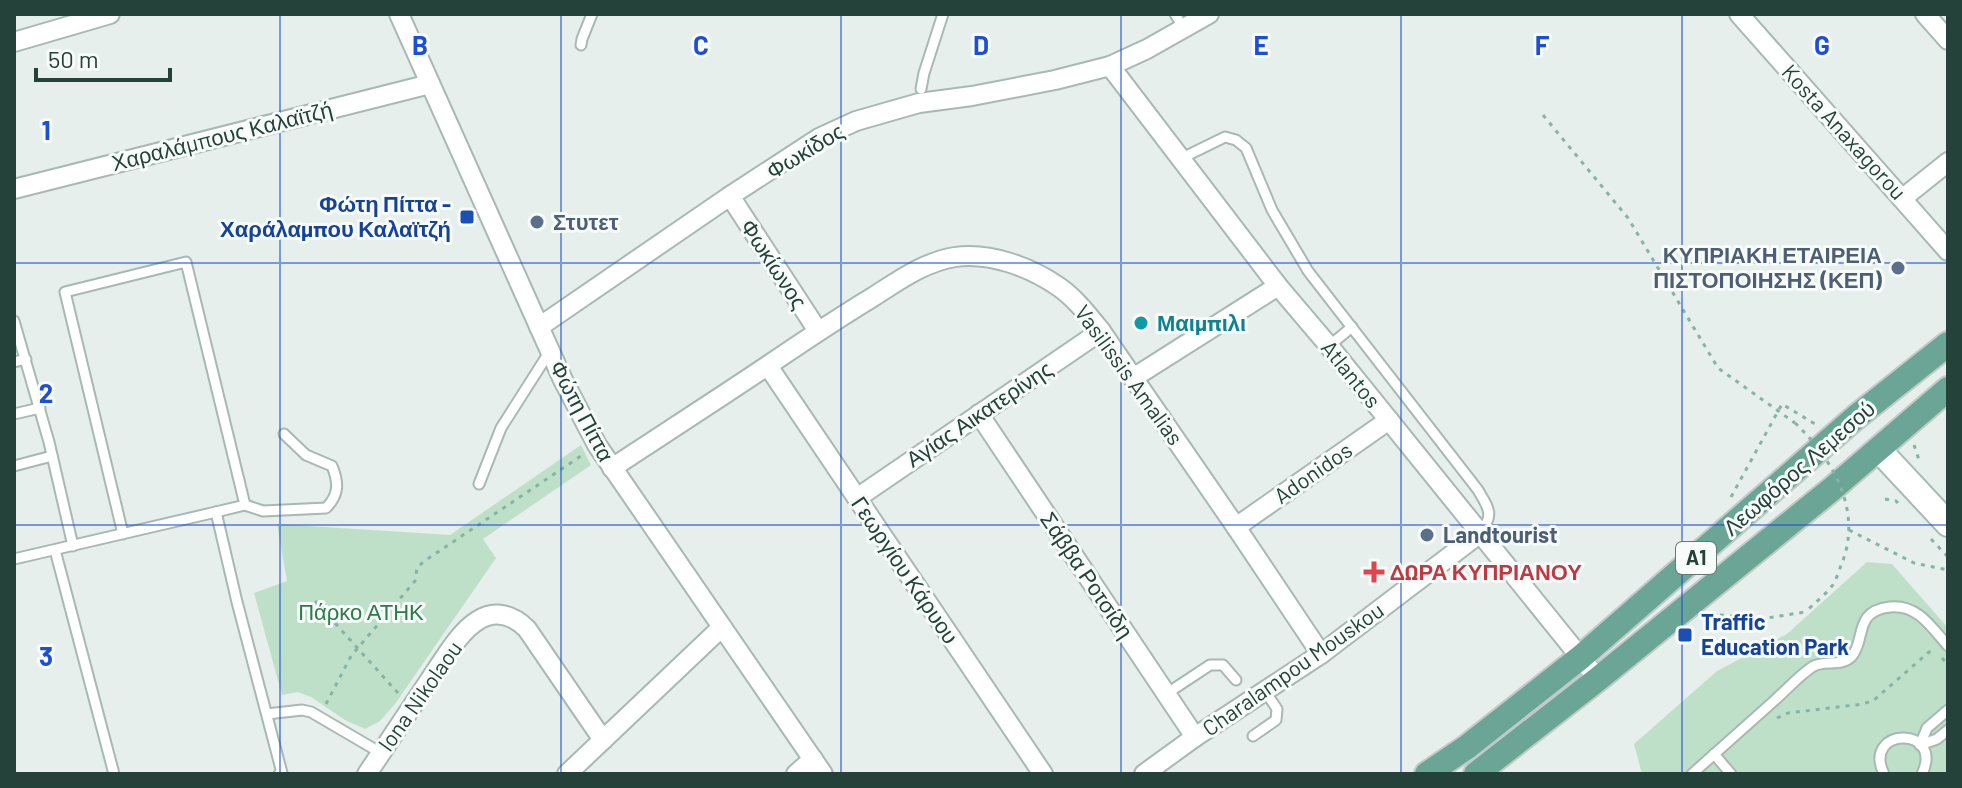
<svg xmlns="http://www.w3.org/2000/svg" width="1962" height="788" font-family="Barlow,sans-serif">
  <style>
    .green { fill: #bfe0c8 }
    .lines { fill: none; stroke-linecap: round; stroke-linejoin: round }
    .lane-casing { stroke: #a8b8b2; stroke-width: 13 }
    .street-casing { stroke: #a8b8b2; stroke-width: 22 }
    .secondary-casing { stroke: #a4bbb3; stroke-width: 28 }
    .primary-casing { stroke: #c2cac8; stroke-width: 28 }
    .path { stroke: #86b3a5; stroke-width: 3; stroke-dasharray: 4 6; stroke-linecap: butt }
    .lane { stroke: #fff; stroke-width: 9 }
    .street { stroke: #fff; stroke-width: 18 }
    .secondary { stroke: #fff; stroke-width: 24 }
    .primary { stroke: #6aa596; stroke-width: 24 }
    .path-bridge { stroke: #86b3a5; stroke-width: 3; stroke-dasharray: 4 6; stroke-linecap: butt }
    .grid { fill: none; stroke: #1d4ed8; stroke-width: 2; stroke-opacity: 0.55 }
    .transit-dot { fill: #1a4fb4; stroke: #f7fbf9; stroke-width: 3 }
    .service-dot { fill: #5c6f8a; stroke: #f7fbf9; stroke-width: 3 }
    .culture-dot { fill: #0f9aa8; stroke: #f7fbf9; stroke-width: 3 }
    .health-dot { fill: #e0444e; stroke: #f7fbf9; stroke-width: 3 }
    .labels { text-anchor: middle; stroke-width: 6; stroke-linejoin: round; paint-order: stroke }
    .shield { fill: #f7fbf9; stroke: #637a73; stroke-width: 2 }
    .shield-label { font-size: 20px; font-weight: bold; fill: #24423a }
    .street-label { font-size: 22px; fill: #24423a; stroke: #f7fbf9 }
    .transit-label { font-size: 22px; font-weight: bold; fill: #164399; stroke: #f7fbf9; text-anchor: end }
    .service-label { font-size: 22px; font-weight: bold; fill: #4e5e75; stroke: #f7fbf9; text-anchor: start }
    .culture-label { font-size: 22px; font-weight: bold; fill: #0d838f; stroke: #f7fbf9; text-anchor: start }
    .health-label { font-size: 22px; font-weight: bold; fill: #be3a42; stroke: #f7fbf9; text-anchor: start }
    .park-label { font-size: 22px; fill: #2d7a4b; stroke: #f7fbf9 }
    .grid-label { font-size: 26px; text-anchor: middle; font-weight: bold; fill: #1d4ed8; stroke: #f7fbf9; stroke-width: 6; stroke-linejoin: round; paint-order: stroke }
  </style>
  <rect width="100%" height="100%" fill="#e6efeb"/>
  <!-- green -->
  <g class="green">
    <polygon points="581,445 591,465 483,539 496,558 395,704 380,721 365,729 345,720 311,697 298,692 282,695 254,593 287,581 277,524 450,535"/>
    <polygon points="1867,562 1892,564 1948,628 1948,774 1642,774 1634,744 1717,671 1787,634"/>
  </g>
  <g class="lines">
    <!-- lane casing -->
    <g class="lane-casing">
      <g id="lane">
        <polyline points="1175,14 1184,29"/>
        <polyline points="581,45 582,39 592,14"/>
        <polyline points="921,89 924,73 943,14"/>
        <path d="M1180,159L1225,137L1236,140L1246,148L1272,210L1308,271L1478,490C1489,509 1495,515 1479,534"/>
        <polyline points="14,321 49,442 73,546"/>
        <polyline points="1329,346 1352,327"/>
        <polyline points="14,362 26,359"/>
        <polyline points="14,414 40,408"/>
        <polyline points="14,466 52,456"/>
        <polyline points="479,484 501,428 550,351"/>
        <path d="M245,505L263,511L326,508C339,495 339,483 332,466L306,455L284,434"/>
        <polyline points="216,512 237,602 282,773 279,774"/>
        <polyline points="55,550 114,774"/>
        <polyline points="14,559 216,512 245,505 186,262 65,292 123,534"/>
        <polyline points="1166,694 1210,665 1223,665 1236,680"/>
        <polyline points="267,714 302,710 311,712 381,753"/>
        <polyline points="1253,736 1276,720 1277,709 1265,691"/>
        <polyline points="1920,745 1927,728 1948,710"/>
        <polyline points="1920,745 1937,739 1948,730"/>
        <polyline points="1714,754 1731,774"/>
        <path d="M1692,774C1720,749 1747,725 1775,700C1787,689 1799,676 1812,667C1824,659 1841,668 1852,656C1866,640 1853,611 1890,607C1918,604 1932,628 1948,646"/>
        <path d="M1884,774C1861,727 1945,725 1922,774"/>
      </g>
    </g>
    <!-- street casing -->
    <g class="street-casing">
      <g id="street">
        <polyline points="399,14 563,380 597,445 823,774"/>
        <polyline points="1739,14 1948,251"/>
        <polyline points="1925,14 1948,40"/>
        <polyline points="14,42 110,14"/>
        <polyline points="1110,66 1278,286 1329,346 1598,679"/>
        <polyline points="14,189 430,84"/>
        <polyline points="730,196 818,331"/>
        <polyline points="1903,198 1948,162"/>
        <polyline points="539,327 730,196 819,138 856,121 919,103 972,96 1055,80 1110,66 1147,49 1209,14"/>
        <polyline points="768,366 1043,774"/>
        <polyline points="1133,378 1278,286"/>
        <polyline points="979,414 1195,737"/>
        <path d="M612,468C665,433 718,399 770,364C804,341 838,318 873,297C898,281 924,262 955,257C990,252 1030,267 1059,287C1075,298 1088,315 1101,331L1236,527L1321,654"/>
        <polyline points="857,498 1101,331"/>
        <polyline points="1236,527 1389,420"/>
        <path d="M367,774C390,739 414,704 437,669C448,653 460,632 477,621C495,609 513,615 527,629L603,740"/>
        <polyline points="567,774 722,627"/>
        <polyline points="796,774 813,759"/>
        <polyline points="1144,774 1195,737 1321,654 1479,534"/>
      </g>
    </g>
    <!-- secondary casing -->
    <g class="secondary-casing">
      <polyline id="secondary" points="1879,450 1948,524"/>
    </g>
    <!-- primary casing -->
    <g class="primary-casing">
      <g id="primary">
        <polyline points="1427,774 1467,747 1581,657 1856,417 1948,344"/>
        <polyline points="1476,774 1598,679 1832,489 1948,389"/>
      </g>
    </g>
    <!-- path -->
    <g class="path">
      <polyline points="1543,115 1628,218 1718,368 1795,423"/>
      <polyline points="1914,445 1919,460"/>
      <polyline points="1731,497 1782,404 1815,424"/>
      <polyline points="1885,499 1896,501 1899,504"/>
      <polyline points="1849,530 1914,563 1948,570"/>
      <polyline points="1931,539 1948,557"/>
      <polyline points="315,601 398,693"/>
      <polyline points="1710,614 1761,619 1805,612"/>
      <polyline points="1942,658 1948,665"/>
      <polyline points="326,704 351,656 415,581 417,568 423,562 581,456"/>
      <polyline points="1777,718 1788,713 1863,704 1874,700 1929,652 1936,653"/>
    </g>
    <!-- lane -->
    <use href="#lane" class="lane"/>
    <!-- street -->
    <use href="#street" class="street"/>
    <!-- secondary -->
    <use href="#secondary" class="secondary"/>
    <!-- primary -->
    <use href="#primary" class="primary"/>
    <!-- path-bridge -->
    <path class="path-bridge" d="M1795,423C1832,458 1863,510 1842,563C1839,570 1837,579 1832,586C1825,595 1814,604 1805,612"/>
  </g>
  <!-- grid -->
  <path class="grid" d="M280,14V774M561,14V774M841,14V774M1121,14V774M1401,14V774M1682,14V774M14,263H1948M14,525H1948"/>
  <!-- markers -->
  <g class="transit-dot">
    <rect x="459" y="209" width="16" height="16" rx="4"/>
    <rect x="1677" y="627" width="16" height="16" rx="4"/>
  </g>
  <g class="service-dot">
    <circle cx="537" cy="222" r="8"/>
    <circle cx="1898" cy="268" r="8"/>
    <circle cx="1427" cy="535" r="8"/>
  </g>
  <circle class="culture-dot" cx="1141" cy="323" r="8"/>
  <path class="health-dot" d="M1370 560h8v8h8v8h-8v8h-8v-8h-8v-8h8z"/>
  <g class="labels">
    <!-- shield labels -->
    <rect class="shield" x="1676" y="542" width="40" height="32" rx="6"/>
    <g class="shield-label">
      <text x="1696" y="565">A1</text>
    </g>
    <!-- street labels -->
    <g class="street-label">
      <text transform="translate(1844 132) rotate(48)" y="8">Kosta Anaxagorou</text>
      <text transform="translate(222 136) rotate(-14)" y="8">Χαραλάμπους Καλαϊτζή</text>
      <text transform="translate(805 151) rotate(-31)" y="8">Φωκίδος</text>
      <text transform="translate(774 264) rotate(57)" y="8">Φωκίωνος</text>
      <text transform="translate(1351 374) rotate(51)" y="8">Atlantos</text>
      <text transform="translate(1129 375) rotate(54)" y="8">Vasilissis Amalias</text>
      <text transform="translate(582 411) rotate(62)" y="8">Φώτη Πίττα</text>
      <text transform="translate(979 414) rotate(-34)" y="8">Αγίας Αικατερίνης</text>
      <text transform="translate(1799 468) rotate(-41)" y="8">Λεωφόρος Λεμεσού</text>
      <text transform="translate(1313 473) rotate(-35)" y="8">Adonidos</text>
      <text transform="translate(905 570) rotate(56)" y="8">Γεωργίου Κάρυου</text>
      <text transform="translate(1087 575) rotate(56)" y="8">Σάββα Ροτσίδη</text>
      <text transform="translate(1293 669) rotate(-35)" y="8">Charalampou Mouskou</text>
      <text transform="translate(420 696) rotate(-55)" y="8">Iona Nikolaou</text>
    </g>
    <!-- transit labels -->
    <g class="transit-label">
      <text x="451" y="212">Φώτη Πίττα -<tspan x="451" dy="25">Χαράλαμπου Καλαϊτζή</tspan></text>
      <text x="1701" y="630" text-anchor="start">Traffic<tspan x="1701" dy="25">Education Park</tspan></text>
    </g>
    <!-- service labels -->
    <g class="service-label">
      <text x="553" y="230">Στυτετ</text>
      <text x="1882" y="263" text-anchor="end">ΚΥΠΡΙΑΚΗ ΕΤΑΙΡΕΙΑ<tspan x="1882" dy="25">ΠΙΣΤΟΠΟΙΗΣΗΣ (ΚΕΠ)</tspan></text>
      <text x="1443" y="543">Landtourist</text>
    </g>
    <!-- culture labels -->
    <g class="culture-label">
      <text x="1157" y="331">Μαιμπιλι</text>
    </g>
    <!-- health labels -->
    <g class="health-label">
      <text x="1390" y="580">ΔΩΡΑ ΚΥΠΡΙΑΝΟΥ</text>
    </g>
    <!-- park labels -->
    <g class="park-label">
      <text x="361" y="620">Πάρκο ΑΤΗΚ</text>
    </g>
  </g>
  <g class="grid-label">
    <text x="420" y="55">B</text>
    <text x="701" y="55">C</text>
    <text x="981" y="55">D</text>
    <text x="1261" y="55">E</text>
    <text x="1542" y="55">F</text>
    <text x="1822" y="55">G</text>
    <text x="46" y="140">1</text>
    <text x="46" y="403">2</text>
    <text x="46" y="666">3</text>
  </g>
  <!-- border -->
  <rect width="1962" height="788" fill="none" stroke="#24423a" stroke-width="32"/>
  <!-- scale -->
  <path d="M36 68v12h134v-12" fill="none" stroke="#24423a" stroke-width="4"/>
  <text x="48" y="68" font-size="24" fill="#24423a" stroke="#f7fbf9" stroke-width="6" paint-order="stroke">50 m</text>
</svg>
